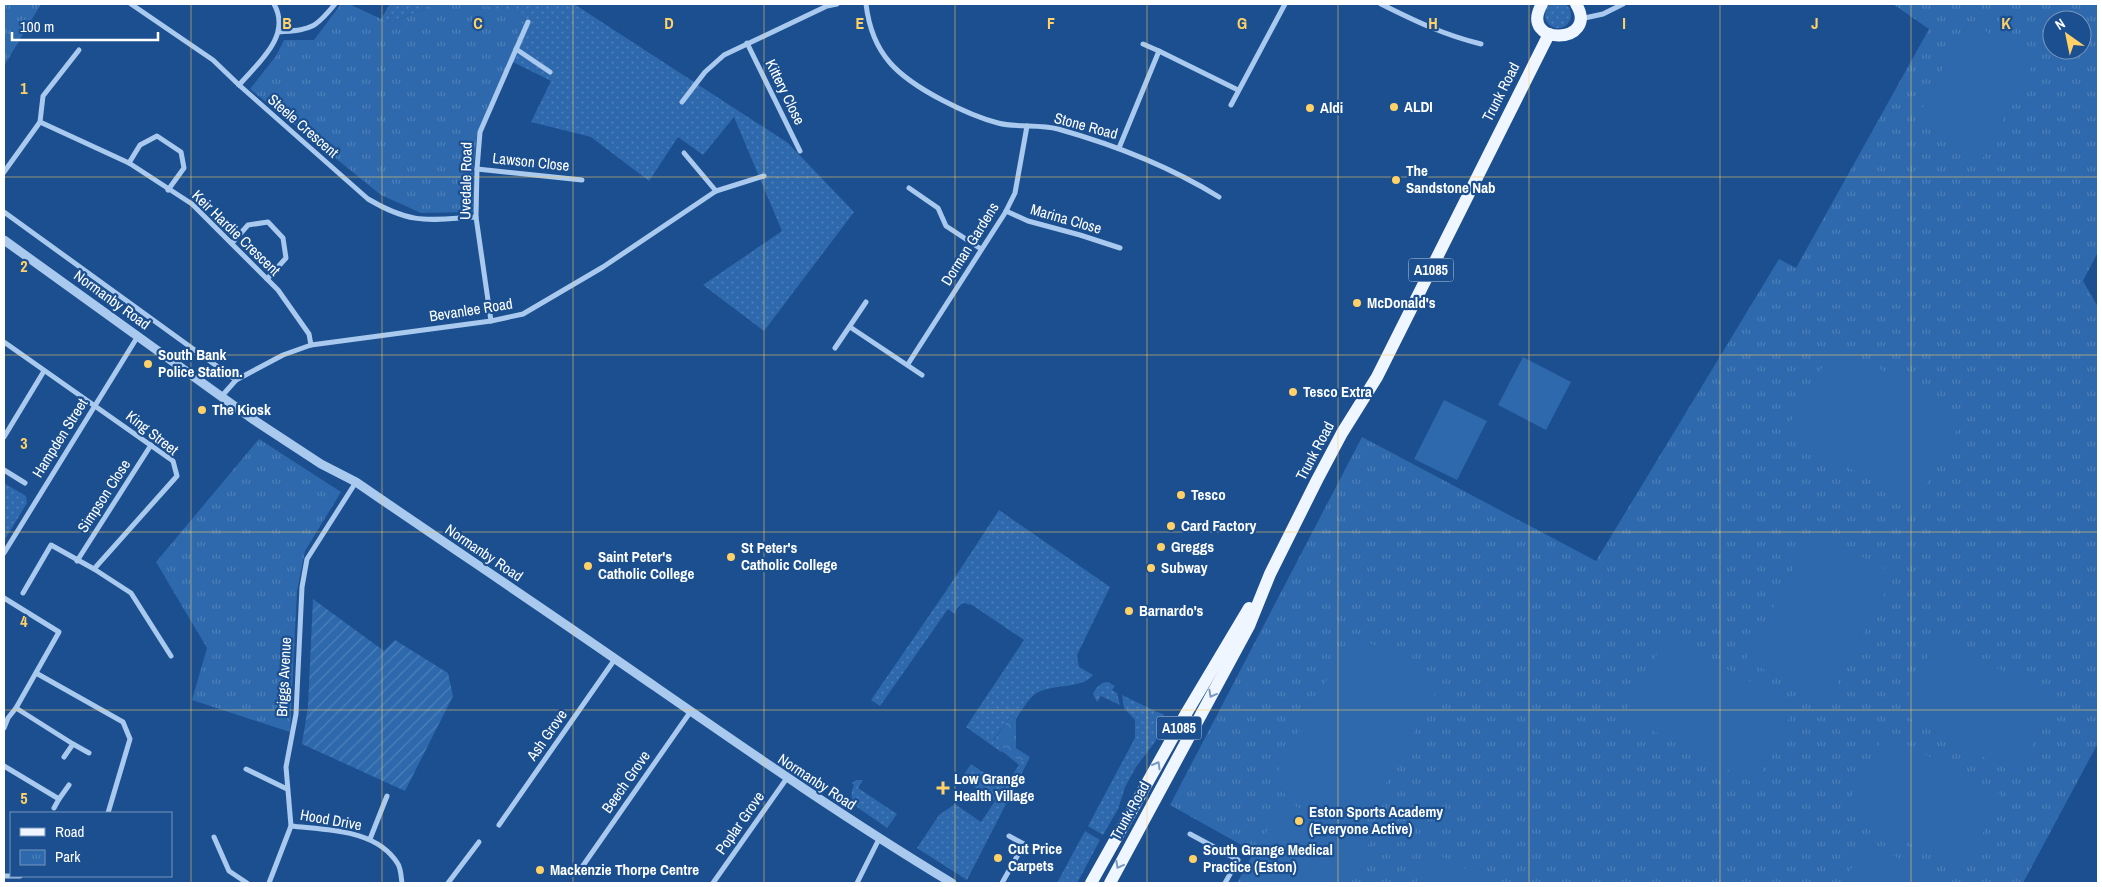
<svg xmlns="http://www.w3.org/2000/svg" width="2102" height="887" font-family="'Archivo Narrow',sans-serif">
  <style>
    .grass { fill: url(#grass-dots) }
    .forest { fill: url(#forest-crowns) }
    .park { fill: url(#park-tufts); fill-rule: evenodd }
    .garden { fill: url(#garden-furrows) }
    .pitch { fill: #2e69ad }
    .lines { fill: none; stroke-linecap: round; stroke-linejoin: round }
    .minor { stroke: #a9c9ee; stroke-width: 5 }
    .tertiary { stroke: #a9c9ee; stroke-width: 9 }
    .primary { stroke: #f0f6ff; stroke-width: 12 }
    .oneway { stroke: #7b9ac1 }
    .grid { fill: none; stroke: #ffd166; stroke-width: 1; stroke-opacity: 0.55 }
    .poi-dot { fill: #ffd166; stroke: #1b4f8f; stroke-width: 2 }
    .labels { text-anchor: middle; stroke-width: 4.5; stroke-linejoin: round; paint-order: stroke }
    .shield { fill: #1b4f8f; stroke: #bbcadd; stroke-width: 1 }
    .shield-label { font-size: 14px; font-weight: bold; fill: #fff }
    .street-label { font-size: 15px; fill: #fff; stroke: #1b4f8f }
    .poi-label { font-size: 15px; font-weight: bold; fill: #fff; stroke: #1b4f8f; text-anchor: start }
    .grid-label { font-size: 16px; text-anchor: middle; font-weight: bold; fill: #ffd166; stroke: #1b4f8f; stroke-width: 4.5; stroke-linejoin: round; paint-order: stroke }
  </style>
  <defs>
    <pattern id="grass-dots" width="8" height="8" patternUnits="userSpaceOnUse" patternTransform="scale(1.25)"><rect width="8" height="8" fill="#2e69ad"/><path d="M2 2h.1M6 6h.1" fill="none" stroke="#4d80b9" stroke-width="1.8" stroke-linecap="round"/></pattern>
    <pattern id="forest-crowns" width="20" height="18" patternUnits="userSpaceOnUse" patternTransform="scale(1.25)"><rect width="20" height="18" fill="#2e69ad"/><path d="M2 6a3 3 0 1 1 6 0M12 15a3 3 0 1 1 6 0" fill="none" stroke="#4d80b9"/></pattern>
    <pattern id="park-tufts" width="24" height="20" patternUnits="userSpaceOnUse" patternTransform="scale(1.25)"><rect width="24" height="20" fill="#2e69ad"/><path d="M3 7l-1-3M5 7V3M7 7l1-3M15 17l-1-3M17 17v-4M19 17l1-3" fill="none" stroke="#4d80b9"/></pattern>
    <pattern id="garden-furrows" width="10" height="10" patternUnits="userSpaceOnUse" patternTransform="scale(1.25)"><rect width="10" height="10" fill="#2e69ad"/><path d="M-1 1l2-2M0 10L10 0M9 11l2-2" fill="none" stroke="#4d80b9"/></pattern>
  </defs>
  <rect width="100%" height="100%" fill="#1b4f8f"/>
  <!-- grass -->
  <g class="grass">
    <circle cx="1558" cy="15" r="13"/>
    <polygon points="390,4 437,4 390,23 381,19"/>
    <polygon points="468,4 574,4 788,143 854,212 764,331 703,285 782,231 734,117 703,155 678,137 649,181 591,137 531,122 551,81 509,60"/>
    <polygon points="4,483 26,496 27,503 4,541"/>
    <path d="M999,510L1110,587L1077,655L1079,667L1093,675C1081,690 1051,683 1035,694C1028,699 1021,712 1016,719L1011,716L993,740L1027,763L967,880L917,848L939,815L955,804L981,822L995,801L962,778L971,764L1005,787L1019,765L1002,751L1001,752L966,727L1024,640L972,605L963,603L957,608L955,614L948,609L880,706L871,700L946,591Z"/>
    <path d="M1108,682L1115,686L1112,690L1117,693L1120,705L1101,696L1097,702L1093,694C1096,687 1101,682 1108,682Z"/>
    <polygon points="1122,695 1157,712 1163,714 1167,721 1155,742 1136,767 1125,787 1118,809 1103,835 1088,826 1135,738 1135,720 1124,708"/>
    <path d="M856,780H863L858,788L897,814L887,828L857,807C851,799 850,794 854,785L852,783Z"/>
    <polygon points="1085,831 1100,840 1077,883 1057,883"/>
  </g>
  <!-- forest -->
  <polygon class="forest" points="1011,716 1016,719 1016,748 1030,757 1027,763 993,741"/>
  <!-- park -->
  <g class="park">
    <polygon points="4,4 41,4 4,66"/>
    <polygon points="341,4 349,4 390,23 437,4 468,4 524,13 509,60 477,136 473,173 476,212 421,213 381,195 250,89 276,56 284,40 314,40"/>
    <path d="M1893,4H2098V252L2083,281L2098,307V743L2023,883H1237L1254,852L1170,805L1362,437L1596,561L1779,259L1796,268L1929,29ZM2052,20H2082V50H2052Z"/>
    <polygon points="259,439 341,492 305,551 297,591 290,732 192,700 207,648 156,562"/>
  </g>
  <!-- garden -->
  <polygon class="garden" points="313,599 384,651 395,640 448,673 453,696 405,791 302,744 308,706"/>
  <!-- pitch -->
  <g class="pitch">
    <polygon points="1968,22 2036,58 1983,158 1915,122"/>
    <polygon points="1836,344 1964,417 1914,505 1785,431"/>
    <polygon points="1523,357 1571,382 1546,430 1498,405"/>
    <polygon points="1444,400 1487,421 1457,480 1414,459"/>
    <polygon points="1813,531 1895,574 1827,702 1746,660"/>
    <polygon points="1351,634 1443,679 1360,831 1270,786"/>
    <polygon points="1666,637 1796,705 1755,784 1624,716"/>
    <polygon points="1939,637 2055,699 2018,775 1899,713"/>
    <polygon points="1885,733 2001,795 1964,872 1845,810"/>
    <polygon points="1283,800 1369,843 1349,883 1240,883"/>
    <polygon points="1865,841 1945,883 1844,883"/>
    <polygon points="1433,852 1493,883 1416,883"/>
  </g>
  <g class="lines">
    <!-- minor -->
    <g class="minor">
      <path d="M131,4L213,60L239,85L368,199C412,225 428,220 476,217"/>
      <path d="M866,4C872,55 898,77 942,100C959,109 979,118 998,123C1017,128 1039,124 1058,129C1115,145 1169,166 1219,197"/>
      <path d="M1381,4C1415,21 1444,35 1481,44"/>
      <polyline points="1580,19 1603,14 1623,4"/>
      <path d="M279,32C311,29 314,30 335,4"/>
      <polyline points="747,43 800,151"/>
      <polyline points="1143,44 1159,51"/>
      <polyline points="516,49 550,72"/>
      <path d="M239,85C258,63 292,36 274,4"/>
      <polyline points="682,102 705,72 724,55 827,6 837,4"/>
      <polyline points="1231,105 1285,4"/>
      <polyline points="40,122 129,163 192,204 278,290 309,334 311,345"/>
      <polyline points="1119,148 1159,51 1238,90"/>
      <polyline points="684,153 716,191"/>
      <polyline points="129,163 140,145 157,136 181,152 184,168 168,190"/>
      <polyline points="477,169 582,180"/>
      <polyline points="4,172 40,122 43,96 79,50"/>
      <polyline points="909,188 938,208 946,226 981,249"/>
      <polyline points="1006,211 1028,221 1080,235 1120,248"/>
      <polyline points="4,212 236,380"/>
      <polyline points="232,243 248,225 268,222 283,238 286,258 267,279"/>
      <polyline points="491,321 476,217 477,169 480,132 528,22"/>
      <polyline points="850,327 922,375"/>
      <polyline points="4,342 173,461 177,476 94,569"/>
      <polyline points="835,348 866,302"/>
      <polyline points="908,364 1005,213 1015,193 1027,126"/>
      <polyline points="221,397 236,380 283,355 311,345 491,321 523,314 603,267 716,191 764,176"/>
      <polyline points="4,437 44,371"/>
      <polyline points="4,470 25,483"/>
      <polyline points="4,553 138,336"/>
      <polyline points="77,561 151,445"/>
      <polyline points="23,593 51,545 94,569 131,593 171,656"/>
      <polyline points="4,598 59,632 16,708 73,744 64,757"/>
      <polyline points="36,673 123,722 130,739 108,813"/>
      <polyline points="4,728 8,718 16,708"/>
      <polyline points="73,744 89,753"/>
      <polyline points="4,766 59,799 54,808"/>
      <polyline points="246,769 287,789"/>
      <polyline points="59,799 69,785"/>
      <polyline points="499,825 615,659"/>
      <path d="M291,826C327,830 377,829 398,864C401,869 401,877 402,883"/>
      <polyline points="1190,834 1238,860 1225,883"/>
      <polyline points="214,837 229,871 247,883"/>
      <polyline points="370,839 387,796"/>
      <polyline points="582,867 691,711"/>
      <polyline points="4,876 20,876"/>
      <polyline points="269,883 291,826 286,767 296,714 302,587 307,559 356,482"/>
      <polyline points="448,883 479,842"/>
      <polyline points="713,883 787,778"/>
      <polyline points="857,883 879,839"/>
      <polyline points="1002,883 1024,844 1009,836"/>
    </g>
    <!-- tertiary -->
    <path class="tertiary" d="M4,240L254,420L321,464L356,482C449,546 544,609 637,674C741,746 844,818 952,883"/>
    <!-- primary -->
    <g class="primary">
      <path d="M1542,4C1517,47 1601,45 1576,4"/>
      <polyline points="1091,883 1187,712 1249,608"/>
      <polyline points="1110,883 1249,626 1270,574 1317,480 1342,433 1377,377 1549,34"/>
    </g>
  </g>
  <!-- one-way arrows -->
  <defs><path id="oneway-chevron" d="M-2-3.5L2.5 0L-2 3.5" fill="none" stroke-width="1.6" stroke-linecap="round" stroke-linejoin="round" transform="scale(1.25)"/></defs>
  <g class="oneway">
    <use href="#oneway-chevron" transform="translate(1212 694) rotate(119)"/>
    <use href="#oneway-chevron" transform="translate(1157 765) rotate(-60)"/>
    <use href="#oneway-chevron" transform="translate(1119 865) rotate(118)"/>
  </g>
  <!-- grid -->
  <path class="grid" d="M191,4V883M382,4V883M573,4V883M764,4V883M955,4V883M1147,4V883M1338,4V883M1529,4V883M1720,4V883M1911,4V883M4,177H2098M4,355H2098M4,532H2098M4,710H2098"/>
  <!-- markers -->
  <g class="poi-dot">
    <circle cx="1394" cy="107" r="5"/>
    <circle cx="1310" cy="108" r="5"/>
    <circle cx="1396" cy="180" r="5"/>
    <circle cx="1357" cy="303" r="5"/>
    <circle cx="148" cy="364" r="5"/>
    <circle cx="1293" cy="392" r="5"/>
    <circle cx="202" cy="410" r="5"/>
    <circle cx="1181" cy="495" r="5"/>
    <circle cx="1171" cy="526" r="5"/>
    <circle cx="1161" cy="547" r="5"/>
    <circle cx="731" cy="557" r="5"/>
    <circle cx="588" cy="566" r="5"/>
    <circle cx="1151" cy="568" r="5"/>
    <circle cx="1129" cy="611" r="5"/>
    <path d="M940.5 780.5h5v5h5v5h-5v5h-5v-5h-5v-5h5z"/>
    <circle cx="1299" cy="821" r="5"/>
    <circle cx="998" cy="858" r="5"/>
    <circle cx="1193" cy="859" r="5"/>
    <circle cx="540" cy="870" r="5"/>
  </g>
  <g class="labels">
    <!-- shield labels -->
    <g class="shield">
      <rect x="1408.5" y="258.5" width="45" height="23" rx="4"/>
      <rect x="1156.5" y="716.5" width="45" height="23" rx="4"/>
    </g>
    <g class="shield-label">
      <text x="1431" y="275">A1085</text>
      <text x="1179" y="733">A1085</text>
    </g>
    <!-- street labels -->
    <g class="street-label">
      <text transform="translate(785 92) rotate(64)" y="5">Kittery Close</text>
      <text transform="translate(1501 92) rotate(-63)" y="5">Trunk Road</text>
      <text transform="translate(303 126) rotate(41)" y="5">Steele Crescent</text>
      <text transform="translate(1086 126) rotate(15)" y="5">Stone Road</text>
      <text transform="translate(531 162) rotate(6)" y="5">Lawson Close</text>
      <text transform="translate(466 181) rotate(-89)" y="5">Uvedale Road</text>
      <text transform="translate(1066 219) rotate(16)" y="5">Marina Close</text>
      <text transform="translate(236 233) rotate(44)" y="5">Keir Hardie Crescent</text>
      <text transform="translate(970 244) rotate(-58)" y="5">Dorman Gardens</text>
      <text transform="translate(112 300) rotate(36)" y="5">Normanby Road</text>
      <text transform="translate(471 310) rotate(-9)" y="5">Bevanlee Road</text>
      <text transform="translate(152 433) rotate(38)" y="5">King Street</text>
      <text transform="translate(60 438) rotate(-58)" y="5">Hampden Street</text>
      <text transform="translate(1315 451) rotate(-62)" y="5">Trunk Road</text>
      <text transform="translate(104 496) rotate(-57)" y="5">Simpson Close</text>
      <text transform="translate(484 553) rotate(34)" y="5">Normanby Road</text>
      <text transform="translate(284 677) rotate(-87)" y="5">Briggs Avenue</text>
      <text transform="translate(547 735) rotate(-55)" y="5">Ash Grove</text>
      <text transform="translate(626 782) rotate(-55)" y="5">Beech Grove</text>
      <text transform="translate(817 782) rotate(33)" y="5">Normanby Road</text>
      <text transform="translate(1130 811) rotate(-61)" y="5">Trunk Road</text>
      <text transform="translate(331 820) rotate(10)" y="5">Hood Drive</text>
      <text transform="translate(740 823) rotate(-55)" y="5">Poplar Grove</text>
    </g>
    <!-- poi labels -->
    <g class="poi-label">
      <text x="1404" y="112">ALDI</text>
      <text x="1320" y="113">Aldi</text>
      <text x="1406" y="176">The<tspan x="1406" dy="17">Sandstone Nab</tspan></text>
      <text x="1367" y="308">McDonald's</text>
      <text x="158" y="360">South Bank<tspan x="158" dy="17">Police Station.</tspan></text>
      <text x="1303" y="397">Tesco Extra</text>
      <text x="212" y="415">The Kiosk</text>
      <text x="1191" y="500">Tesco</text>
      <text x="1181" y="531">Card Factory</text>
      <text x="1171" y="552">Greggs</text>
      <text x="741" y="553">St Peter's<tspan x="741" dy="17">Catholic College</tspan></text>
      <text x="598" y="562">Saint Peter's<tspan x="598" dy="17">Catholic College</tspan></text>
      <text x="1161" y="573">Subway</text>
      <text x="1139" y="616">Barnardo's</text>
      <text x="954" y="784">Low Grange<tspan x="954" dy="17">Health Village</tspan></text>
      <text x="1309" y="817">Eston Sports Academy<tspan x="1309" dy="17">(Everyone Active)</tspan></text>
      <text x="1008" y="854">Cut Price<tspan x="1008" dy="17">Carpets</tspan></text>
      <text x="1203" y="855">South Grange Medical<tspan x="1203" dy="17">Practice (Eston)</tspan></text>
      <text x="550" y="875">Mackenzie Thorpe Centre</text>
    </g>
  </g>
  <g class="grid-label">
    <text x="287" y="29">B</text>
    <text x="478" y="29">C</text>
    <text x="669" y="29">D</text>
    <text x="860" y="29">E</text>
    <text x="1051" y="29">F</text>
    <text x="1242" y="29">G</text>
    <text x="1433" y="29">H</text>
    <text x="1624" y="29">I</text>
    <text x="1815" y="29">J</text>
    <text x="2006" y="29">K</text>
    <text x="24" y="94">1</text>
    <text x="24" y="272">2</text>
    <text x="24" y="449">3</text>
    <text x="24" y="627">4</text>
    <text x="24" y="804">5</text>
  </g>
  <!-- border -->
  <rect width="2102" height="887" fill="none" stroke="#ffffff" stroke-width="10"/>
  <!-- legend -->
  <rect x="10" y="812" width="162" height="65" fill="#1b4f8f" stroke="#7695bc"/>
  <rect x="20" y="828" width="25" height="8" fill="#f0f6ff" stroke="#7695bc"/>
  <text x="55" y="837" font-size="15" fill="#ffffff">Road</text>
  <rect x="20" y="850" width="25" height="15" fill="url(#park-tufts)" stroke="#7695bc"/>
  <text x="55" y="862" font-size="15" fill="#ffffff">Park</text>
  <!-- north arrow -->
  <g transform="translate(2067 35) rotate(327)"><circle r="24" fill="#1b4f8f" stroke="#7695bc"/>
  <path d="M0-4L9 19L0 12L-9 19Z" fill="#ffd166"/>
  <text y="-8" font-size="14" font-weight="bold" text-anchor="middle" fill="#ffffff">N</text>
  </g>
  <!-- scale -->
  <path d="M12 32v8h146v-8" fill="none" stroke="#ffffff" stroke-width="2.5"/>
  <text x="20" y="32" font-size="15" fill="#ffffff" stroke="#1b4f8f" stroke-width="4" paint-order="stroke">100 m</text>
</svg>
